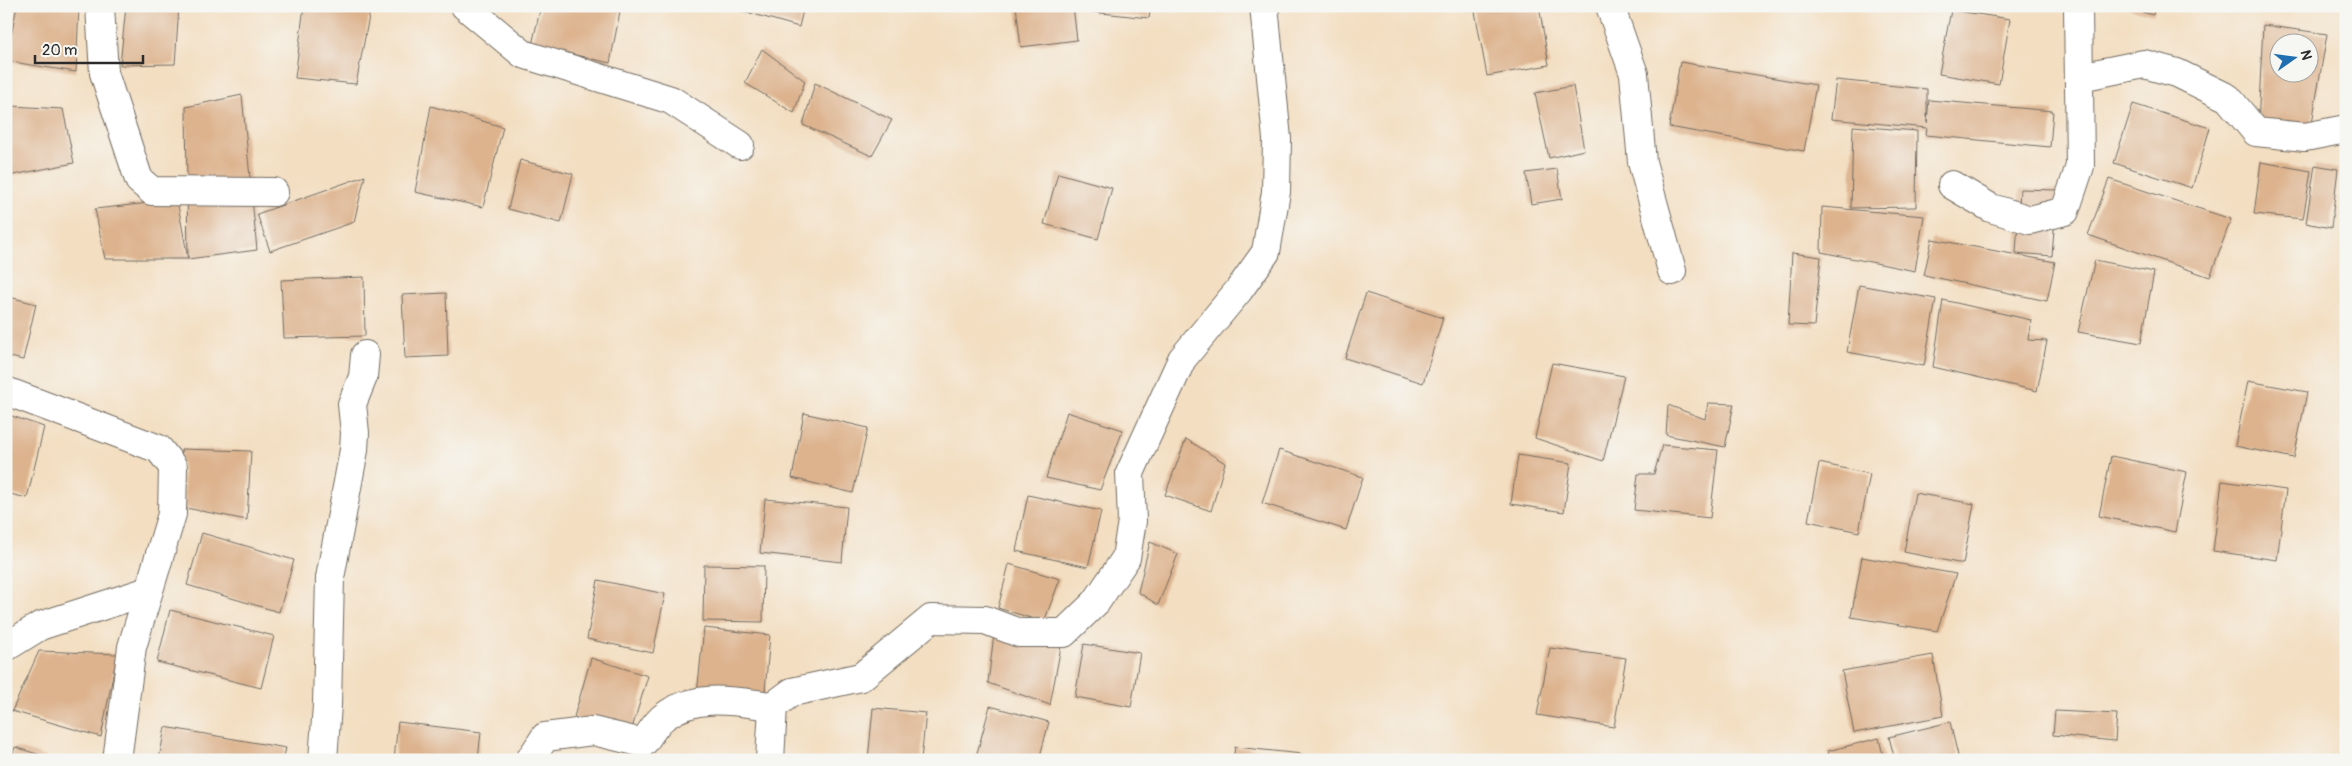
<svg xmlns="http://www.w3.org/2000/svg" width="2352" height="766" font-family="Pangolin,sans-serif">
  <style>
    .building { fill: #ddb38e; fill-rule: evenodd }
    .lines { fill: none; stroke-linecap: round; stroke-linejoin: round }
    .street-casing { stroke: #716a60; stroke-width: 30 }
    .street { stroke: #fff; stroke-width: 28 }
  </style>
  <rect width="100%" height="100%" fill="#f6f6f2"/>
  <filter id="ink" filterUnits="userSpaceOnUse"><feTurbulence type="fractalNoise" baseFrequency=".02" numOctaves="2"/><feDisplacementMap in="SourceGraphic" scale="10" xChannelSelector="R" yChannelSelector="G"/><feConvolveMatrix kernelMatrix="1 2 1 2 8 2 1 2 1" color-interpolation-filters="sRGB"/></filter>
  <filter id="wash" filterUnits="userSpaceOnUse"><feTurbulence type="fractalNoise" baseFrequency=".0096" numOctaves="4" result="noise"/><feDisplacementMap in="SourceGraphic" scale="20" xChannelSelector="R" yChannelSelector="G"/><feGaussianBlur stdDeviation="1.12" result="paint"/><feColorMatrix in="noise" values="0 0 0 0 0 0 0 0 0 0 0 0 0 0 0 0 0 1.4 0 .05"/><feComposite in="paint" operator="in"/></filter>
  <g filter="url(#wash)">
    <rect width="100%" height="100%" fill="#f3dec1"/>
    <g id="blocks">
      <!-- building -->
      <g class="building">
        <polygon points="17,6 79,6 76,72 6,61"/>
        <polygon points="126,6 179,6 175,64 120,65"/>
        <polygon points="304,6 371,6 356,84 295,78"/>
        <polygon points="541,6 621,6 610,63 532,45"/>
        <polygon points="725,6 804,6 799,27"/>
        <polygon points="1016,6 1073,6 1077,40 1021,47"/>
        <polygon points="1092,6 1151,6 1149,18 1092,12"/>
        <polygon points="1474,6 1539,6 1549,65 1487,76"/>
        <polygon points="2121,6 2155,6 2153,15"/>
        <polygon points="1951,10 2010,19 1999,84 1939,74"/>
        <path d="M2263,25L2327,34L2311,129L2258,126ZM2280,42H2310V72H2280Z"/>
        <polygon points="762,49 805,81 794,113 745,83"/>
        <polygon points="1680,62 1816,85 1804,151 1669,127"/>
        <polygon points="1836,80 1927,89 1927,123 1929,100 2053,111 2050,147 1926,135 1927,128 1831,119"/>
        <polygon points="815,83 892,120 872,156 803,125"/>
        <polygon points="1573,86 1584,150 1549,158 1535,93"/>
        <polygon points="242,95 257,250 188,259 186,107"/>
        <polygon points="2133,104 2210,128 2192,188 2114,163"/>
        <polygon points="12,106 63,109 74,163 8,176"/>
        <polygon points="431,106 503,127 483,207 415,192"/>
        <polygon points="1853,126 1917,131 1916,207 1851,208"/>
        <polygon points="520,160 573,174 561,223 508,209"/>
        <polygon points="2261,162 2311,171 2303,219 2254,214"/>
        <polygon points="2315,165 2338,169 2331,228 2306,223"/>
        <polygon points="1557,169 1562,199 1531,204 1526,173"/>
        <polygon points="1058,173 1112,188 1098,239 1044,224"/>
        <polygon points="365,176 354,222 270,251 257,214"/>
        <polygon points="2109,179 2231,219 2210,277 2088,235"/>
        <polygon points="2020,189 2057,190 2052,256 2016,253"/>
        <polygon points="177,200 188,259 105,259 95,209"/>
        <polygon points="1822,207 1924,216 1915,271 1821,252"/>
        <polygon points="1932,239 2055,262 2047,301 1924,275"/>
        <polygon points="1792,253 1821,257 1814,326 1788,325"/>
        <polygon points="2095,260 2154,272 2141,343 2078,332"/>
        <polygon points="364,277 365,336 284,338 281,280"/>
        <polygon points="1859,285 1936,299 1924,366 1847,352"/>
        <polygon points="446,293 448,356 405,358 402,295"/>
        <polygon points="1366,293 1443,318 1423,383 1345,358"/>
        <polygon points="6,296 36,304 23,360 6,356"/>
        <polygon points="1943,300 2031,320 2028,340 2047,341 2037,391 1933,367"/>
        <polygon points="1552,363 1624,376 1603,461 1535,438"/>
        <polygon points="2248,381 2307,392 2294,458 2235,446"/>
        <polygon points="1708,403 1734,404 1725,447 1666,435 1668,405 1705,419"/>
        <polygon points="1067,412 1123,430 1100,490 1046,478"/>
        <polygon points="804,413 868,428 853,493 792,478"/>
        <polygon points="6,414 44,427 27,498 6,493"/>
        <polygon points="1186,439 1225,463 1211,511 1165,495"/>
        <polygon points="1662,445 1718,450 1710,518 1634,510 1638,474 1654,474"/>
        <polygon points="181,449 251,451 247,520 186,508"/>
        <polygon points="1279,450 1363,477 1346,530 1262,503"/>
        <polygon points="1518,455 1571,463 1564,512 1511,504"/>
        <polygon points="2111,456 2187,472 2175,532 2099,516"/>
        <polygon points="1819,463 1870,474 1859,532 1808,521"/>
        <polygon points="2222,481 2286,490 2277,560 2213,551"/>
        <polygon points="1915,493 1974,504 1963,564 1904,552"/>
        <polygon points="1028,495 1101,511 1088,567 1016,551"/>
        <polygon points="765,499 847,507 842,562 760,553"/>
        <polygon points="202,533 294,560 279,612 187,585"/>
        <polygon points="1150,542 1178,554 1158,605 1138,592"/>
        <polygon points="1862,557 1956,574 1937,631 1851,617"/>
        <polygon points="1009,564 1060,579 1044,622 998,608"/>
        <polygon points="704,565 764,566 763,622 703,621"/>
        <polygon points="598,580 665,594 653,653 587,639"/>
        <polygon points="170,610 274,636 261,688 157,662"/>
        <polygon points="704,628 770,635 764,702 697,694"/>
        <polygon points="994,634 1062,641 1050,705 988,683"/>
        <polygon points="1084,644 1140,653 1131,707 1075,697"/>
        <polygon points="1550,648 1626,658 1614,727 1537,715"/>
        <polygon points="39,651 117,654 101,737 12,711"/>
        <polygon points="1933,655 1943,716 1854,733 1842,671"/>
        <polygon points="591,658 648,676 630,735 574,717"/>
        <polygon points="990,706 1049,722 1039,760 975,760"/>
        <polygon points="873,708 926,713 921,760 868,760"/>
        <polygon points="2055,711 2117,714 2115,741 2053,735"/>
        <polygon points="398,722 481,732 478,760 394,760"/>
        <polygon points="1950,722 1959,760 1895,760 1889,737"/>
        <polygon points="165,727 286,748 283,760 159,760"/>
        <polygon points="1879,738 1884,760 1830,760 1828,751"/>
        <polygon points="15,747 53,759 53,760 11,760"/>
        <polygon points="1235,747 1302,754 1301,760 1233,760"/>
      </g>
    </g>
  </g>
  <g filter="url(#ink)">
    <use href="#blocks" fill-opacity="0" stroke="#716a60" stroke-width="1"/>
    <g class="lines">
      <!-- street casing -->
      <g class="street-casing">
        <g id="street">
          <polyline points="100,6 104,73 139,180 152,191 274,192"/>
          <polyline points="465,6 523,54 671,100 740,145"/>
          <polyline points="1610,6 1634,74 1642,162 1672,271"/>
          <polyline points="2080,77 2144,64 2177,73 2228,98 2256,132 2305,137 2346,129"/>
          <polyline points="1952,185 1991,208 2030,220 2065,211 2080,166 2078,6"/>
          <polyline points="6,391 159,449 173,467 172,514 132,647 117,760"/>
          <polyline points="6,647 40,626 148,591"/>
          <polyline points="323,760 327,705 330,578 354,450 355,433 352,404 363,377 365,355"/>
          <path d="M530,760L545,737L593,731L643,743C650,734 656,722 665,716C697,692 737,702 773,706L792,692L861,677L931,619L985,620L1019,633H1064L1096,602L1126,558L1132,521L1130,473L1182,359L1239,290L1266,252L1276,192L1277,139L1264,6"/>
          <polyline points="770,760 773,706"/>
        </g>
      </g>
      <!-- street -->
      <use href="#street" class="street"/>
    </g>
  </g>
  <!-- margin -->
  <rect width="2352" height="766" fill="none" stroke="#f6f6f2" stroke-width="25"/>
  <!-- north arrow -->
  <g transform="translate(2294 58) rotate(76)"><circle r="24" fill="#f6f6f2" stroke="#a5a5a2"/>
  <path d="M0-4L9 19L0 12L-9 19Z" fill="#1f6fb2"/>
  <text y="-8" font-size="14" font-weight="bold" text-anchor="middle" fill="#2b2b2b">N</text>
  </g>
  <!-- scale -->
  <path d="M35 55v8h108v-8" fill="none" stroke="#2b2b2b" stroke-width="2.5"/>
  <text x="42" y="55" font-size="15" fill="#2b2b2b" stroke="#f6f6f2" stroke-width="4" paint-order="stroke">20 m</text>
</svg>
